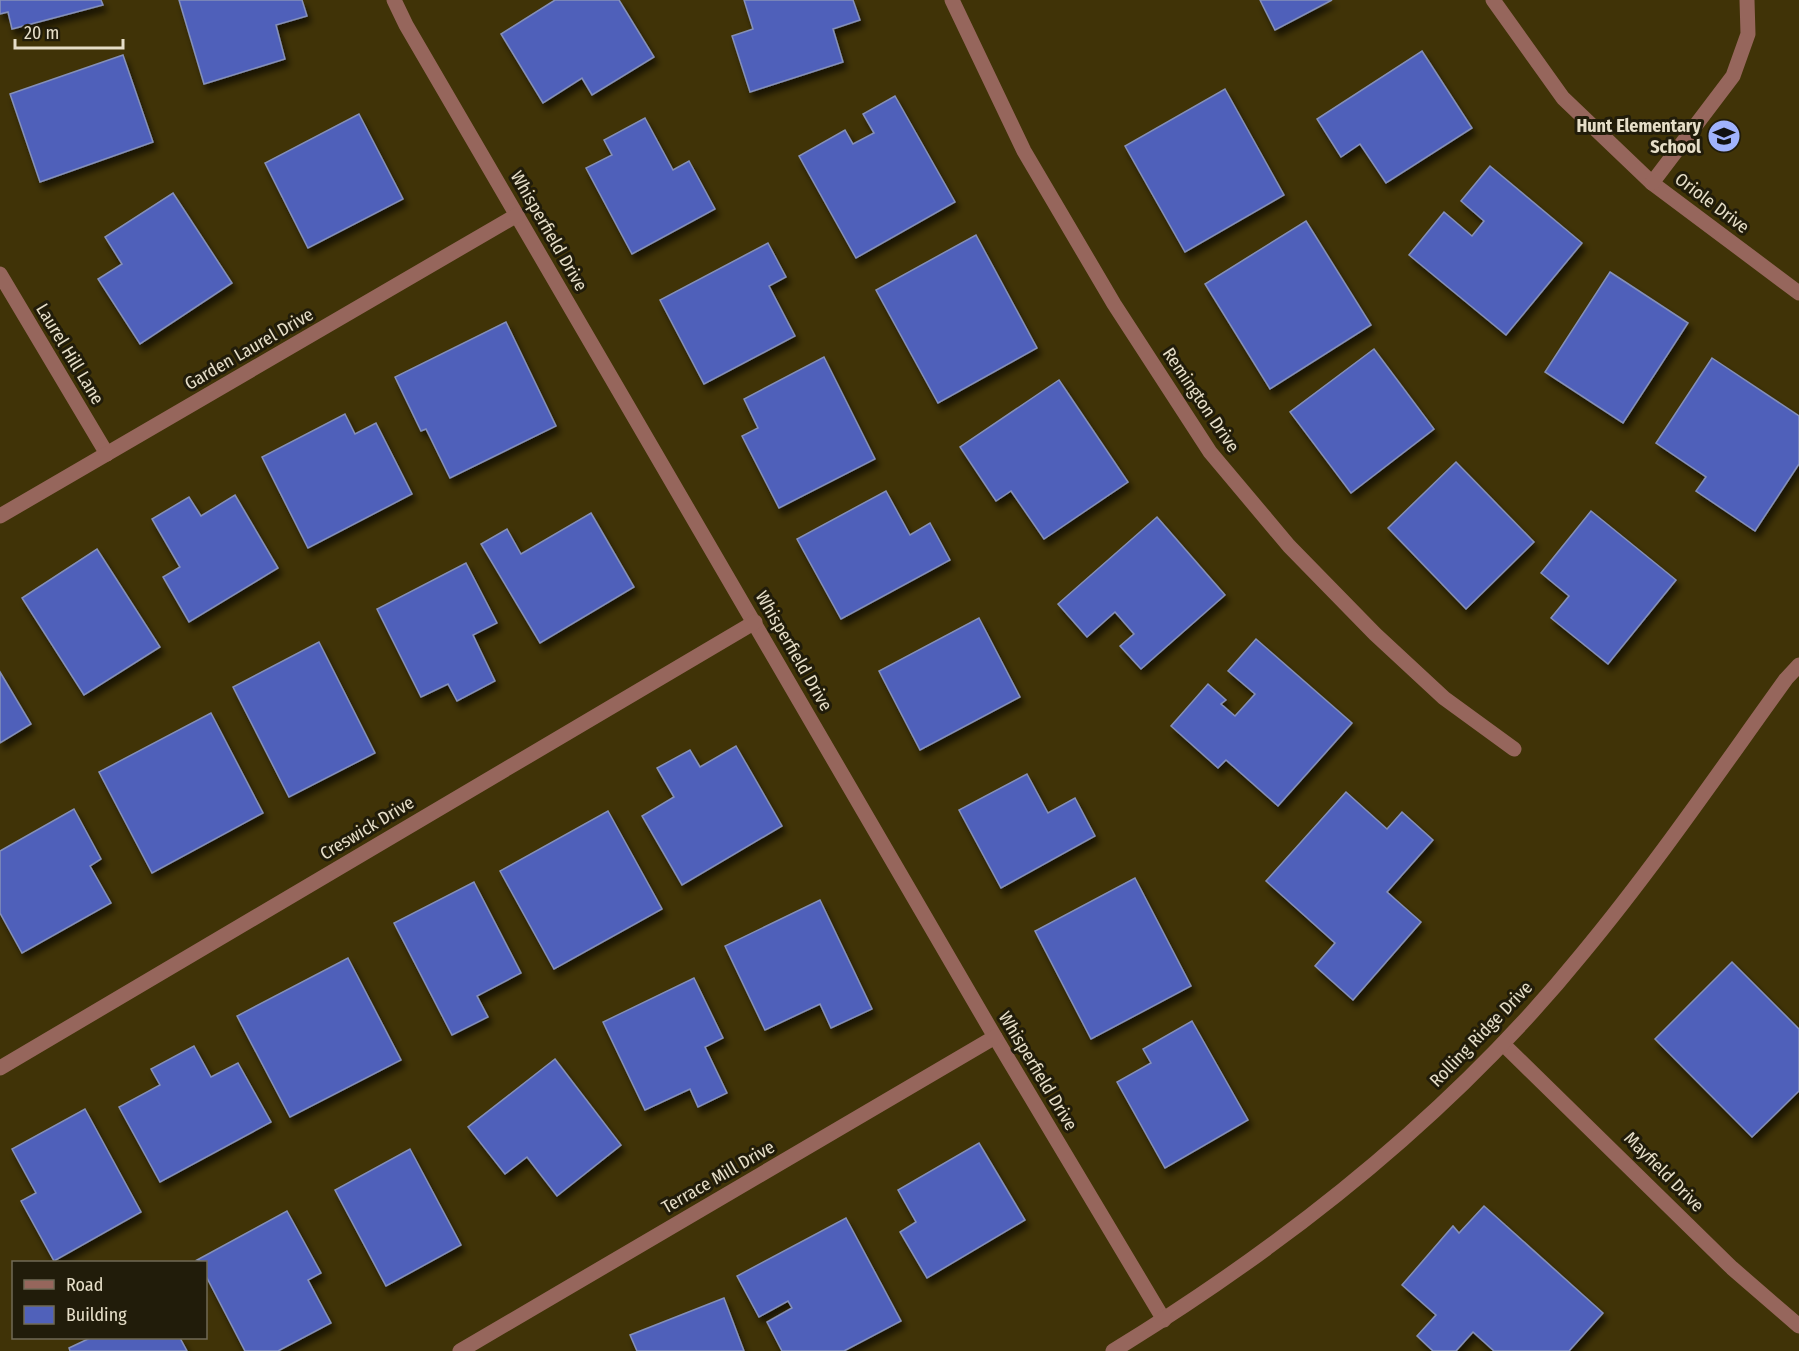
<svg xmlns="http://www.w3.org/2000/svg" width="1799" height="1351" font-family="'Fira Sans Condensed',sans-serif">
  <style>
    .building { fill: #5061ba; stroke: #8590b9; stroke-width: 1.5; filter: url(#shadow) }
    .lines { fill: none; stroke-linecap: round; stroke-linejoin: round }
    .minor { stroke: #96665c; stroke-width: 15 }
    .labels { text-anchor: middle; stroke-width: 6; stroke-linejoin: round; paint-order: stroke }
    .poi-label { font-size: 18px; font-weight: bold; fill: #e6dec8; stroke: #211c0a; text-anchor: end }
    .street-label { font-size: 18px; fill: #e6dec8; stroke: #211c0a }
  </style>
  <defs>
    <filter id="shadow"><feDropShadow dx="3.5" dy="6" stdDeviation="3" flood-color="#0009"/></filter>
  </defs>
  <rect width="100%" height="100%" fill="#403307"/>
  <!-- building -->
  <g class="building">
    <polygon points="0,0 101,0 103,5 12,29 8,12 0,14"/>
    <polygon points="179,0 302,0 307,16 276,25 285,59 204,84"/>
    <polygon points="555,0 619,0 654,57 592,95 582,78 543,103 501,34"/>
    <polygon points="744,0 853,0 860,20 833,29 843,62 750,92 732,36 753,29"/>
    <polygon points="1260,0 1332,0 1275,30"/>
    <polygon points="1422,51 1472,128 1386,183 1360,144 1341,157 1317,119"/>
    <polygon points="123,55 153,142 40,182 10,94"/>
    <polygon points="1225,89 1284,195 1185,252 1125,146"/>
    <polygon points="895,96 955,202 856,258 799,156 845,130 853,144 874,133 863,114"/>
    <polygon points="359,114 403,199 308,248 265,163"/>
    <polygon points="645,118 673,170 689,161 715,209 632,254 586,168 612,155 604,140"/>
    <polygon points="1490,166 1582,243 1506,335 1409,255 1444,212 1472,236 1484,221 1461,201"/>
    <polygon points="173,193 232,283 140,344 98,279 122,264 105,237"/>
    <polygon points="1306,221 1371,325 1270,389 1205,284"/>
    <polygon points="976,235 1037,348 938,403 876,290"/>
    <polygon points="768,243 786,277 769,286 795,336 704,384 660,300"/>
    <polygon points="1610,272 1688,323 1623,423 1545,372"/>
    <polygon points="506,322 556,426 450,478 426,429 421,431 395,377"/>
    <polygon points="1374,349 1434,429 1351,493 1290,412"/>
    <polygon points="824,357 875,459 779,508 742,436 758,428 744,399"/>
    <polygon points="1712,358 1799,416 1799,464 1755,531 1696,491 1706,477 1656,443"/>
    <polygon points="1059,380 1128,482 1044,539 1011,491 996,501 960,447"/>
    <polygon points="345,414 355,434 376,423 412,494 308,548 262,457"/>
    <polygon points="1456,462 1534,542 1466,609 1388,528"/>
    <polygon points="886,491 910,535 930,523 950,560 841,619 797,539"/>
    <polygon points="235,495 278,568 189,622 163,577 180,567 152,519 189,497 201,516"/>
    <polygon points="1591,511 1676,580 1608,664 1551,618 1569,596 1541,573"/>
    <polygon points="591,513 634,587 540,643 481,544 507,529 521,554"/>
    <polygon points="1157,517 1225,595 1141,669 1120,646 1134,634 1115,612 1087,637 1058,604"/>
    <polygon points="97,549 160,647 84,695 22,598"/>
    <polygon points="466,563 497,623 473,635 495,681 457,701 448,684 421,697 377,609"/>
    <polygon points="979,618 1020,697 920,750 879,671"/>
    <polygon points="1256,639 1352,723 1278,806 1226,760 1218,768 1171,726 1208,684 1226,700 1221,704 1235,716 1255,694 1228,671"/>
    <polygon points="319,642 375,753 289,797 233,687"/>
    <polygon points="0,672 31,724 0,743"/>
    <polygon points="211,713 263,813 152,873 99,772"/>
    <polygon points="736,746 782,826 682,885 642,816 674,797 657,768 690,750 700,767"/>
    <polygon points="1027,774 1048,813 1075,798 1095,836 1001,888 959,810"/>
    <polygon points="1346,792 1387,829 1402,812 1433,840 1387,892 1421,922 1353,1000 1315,966 1335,943 1266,881"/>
    <polygon points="74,809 101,859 90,866 111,903 22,953 0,913 0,851"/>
    <polygon points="608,811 662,909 554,969 500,871"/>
    <polygon points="1135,878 1191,986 1091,1039 1035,931"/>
    <polygon points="474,882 521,973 477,996 488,1017 452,1035 394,923"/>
    <polygon points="820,900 872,1009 831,1028 820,1004 765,1030 725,946"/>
    <polygon points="348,958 401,1060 290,1117 237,1016"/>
    <polygon points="1732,962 1799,1029 1799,1091 1752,1137 1655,1039"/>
    <polygon points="694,978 723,1038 705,1047 727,1093 698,1107 690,1089 645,1110 603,1022"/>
    <polygon points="1192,1021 1248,1120 1165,1168 1117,1082 1151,1063 1143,1049"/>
    <polygon points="194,1046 211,1077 238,1063 271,1122 160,1182 119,1107 160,1085 151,1069"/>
    <polygon points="555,1059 621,1145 557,1196 527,1157 505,1174 468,1127"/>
    <polygon points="85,1109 141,1212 54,1261 21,1201 36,1193 12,1149"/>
    <polygon points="979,1143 1025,1220 927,1278 900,1232 916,1222 898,1190"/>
    <polygon points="410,1149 461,1245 386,1286 335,1190"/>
    <polygon points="1484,1206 1603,1313 1569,1351 1494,1351 1473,1332 1456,1351 1433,1351 1417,1336 1436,1315 1402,1285 1453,1226 1459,1233"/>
    <polygon points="287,1211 321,1273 308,1280 331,1323 278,1351 245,1351 206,1276 206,1262 197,1260"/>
    <polygon points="846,1218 901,1321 844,1351 782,1351 767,1322 792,1308 788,1301 759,1317 737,1276"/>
    <polygon points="724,1298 744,1351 637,1351 630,1335"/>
    <polygon points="90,1338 180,1338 187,1351 70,1351 69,1348"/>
  </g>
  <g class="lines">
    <!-- minor -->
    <g class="minor">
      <polyline points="394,0 406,25 995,1037 1164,1320"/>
      <polyline points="952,0 1024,151 1114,304 1210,452 1289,546 1375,634 1444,698 1514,749"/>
      <polyline points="1493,0 1563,98 1652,183 1799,293"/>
      <polyline points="1652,183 1733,76 1748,34 1747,0"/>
      <polyline points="0,274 107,454"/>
      <polyline points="0,516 517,215"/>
      <polyline points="1503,1044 1732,1268 1799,1326"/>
      <polyline points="0,1068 755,622"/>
      <polyline points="460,1351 995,1037"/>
      <path d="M1113,1351C1289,1243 1452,1114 1582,954C1655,866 1719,772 1786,679L1799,665"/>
    </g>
  </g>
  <!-- icons -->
  <defs>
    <g id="school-disc" transform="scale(1.725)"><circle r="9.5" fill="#a0b3fd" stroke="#211c0a"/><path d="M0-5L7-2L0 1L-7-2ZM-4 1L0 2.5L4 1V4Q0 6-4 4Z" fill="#111"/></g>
  </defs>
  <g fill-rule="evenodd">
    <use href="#school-disc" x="1724" y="136"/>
  </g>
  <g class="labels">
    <!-- poi labels -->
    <g class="poi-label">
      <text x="1701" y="132">Hunt Elementary<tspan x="1701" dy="21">School</tspan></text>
    </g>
    <!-- street labels -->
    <g class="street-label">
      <text transform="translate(1712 203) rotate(37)" y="6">Oriole Drive</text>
      <text transform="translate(549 231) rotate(60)" y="6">Whisperfield Drive</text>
      <text transform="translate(249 349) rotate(-30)" y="6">Garden Laurel Drive</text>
      <text transform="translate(70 354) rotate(59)" y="6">Laurel Hill Lane</text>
      <text transform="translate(1201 400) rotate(56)" y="6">Remington Drive</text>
      <text transform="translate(794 651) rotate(60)" y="6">Whisperfield Drive</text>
      <text transform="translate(367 828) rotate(-31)" y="6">Creswick Drive</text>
      <text transform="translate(1481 1034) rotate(-46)" y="6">Rolling Ridge Drive</text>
      <text transform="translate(1038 1071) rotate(59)" y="6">Whisperfield Drive</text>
      <text transform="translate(1664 1172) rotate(45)" y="6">Mayfield Drive</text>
      <text transform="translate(718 1177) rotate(-30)" y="6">Terrace Mill Drive</text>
    </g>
  </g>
  <!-- legend -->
  <rect x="12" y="1261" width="195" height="78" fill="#211c0a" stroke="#706a56" stroke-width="1.5"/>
  <rect x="24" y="1280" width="30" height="9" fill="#96665c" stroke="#706a56" stroke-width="1.5"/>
  <text x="66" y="1291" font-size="18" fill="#e6dec8">Road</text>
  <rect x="24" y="1306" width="30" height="18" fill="#5061ba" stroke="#706a56" stroke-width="1.5"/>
  <text x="66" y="1321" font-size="18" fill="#e6dec8">Building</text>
  <!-- scale -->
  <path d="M15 39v9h108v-9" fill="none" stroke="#e6dec8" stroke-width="3"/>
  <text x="24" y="39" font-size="18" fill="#e6dec8" stroke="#211c0a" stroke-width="4.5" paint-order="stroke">20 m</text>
</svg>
